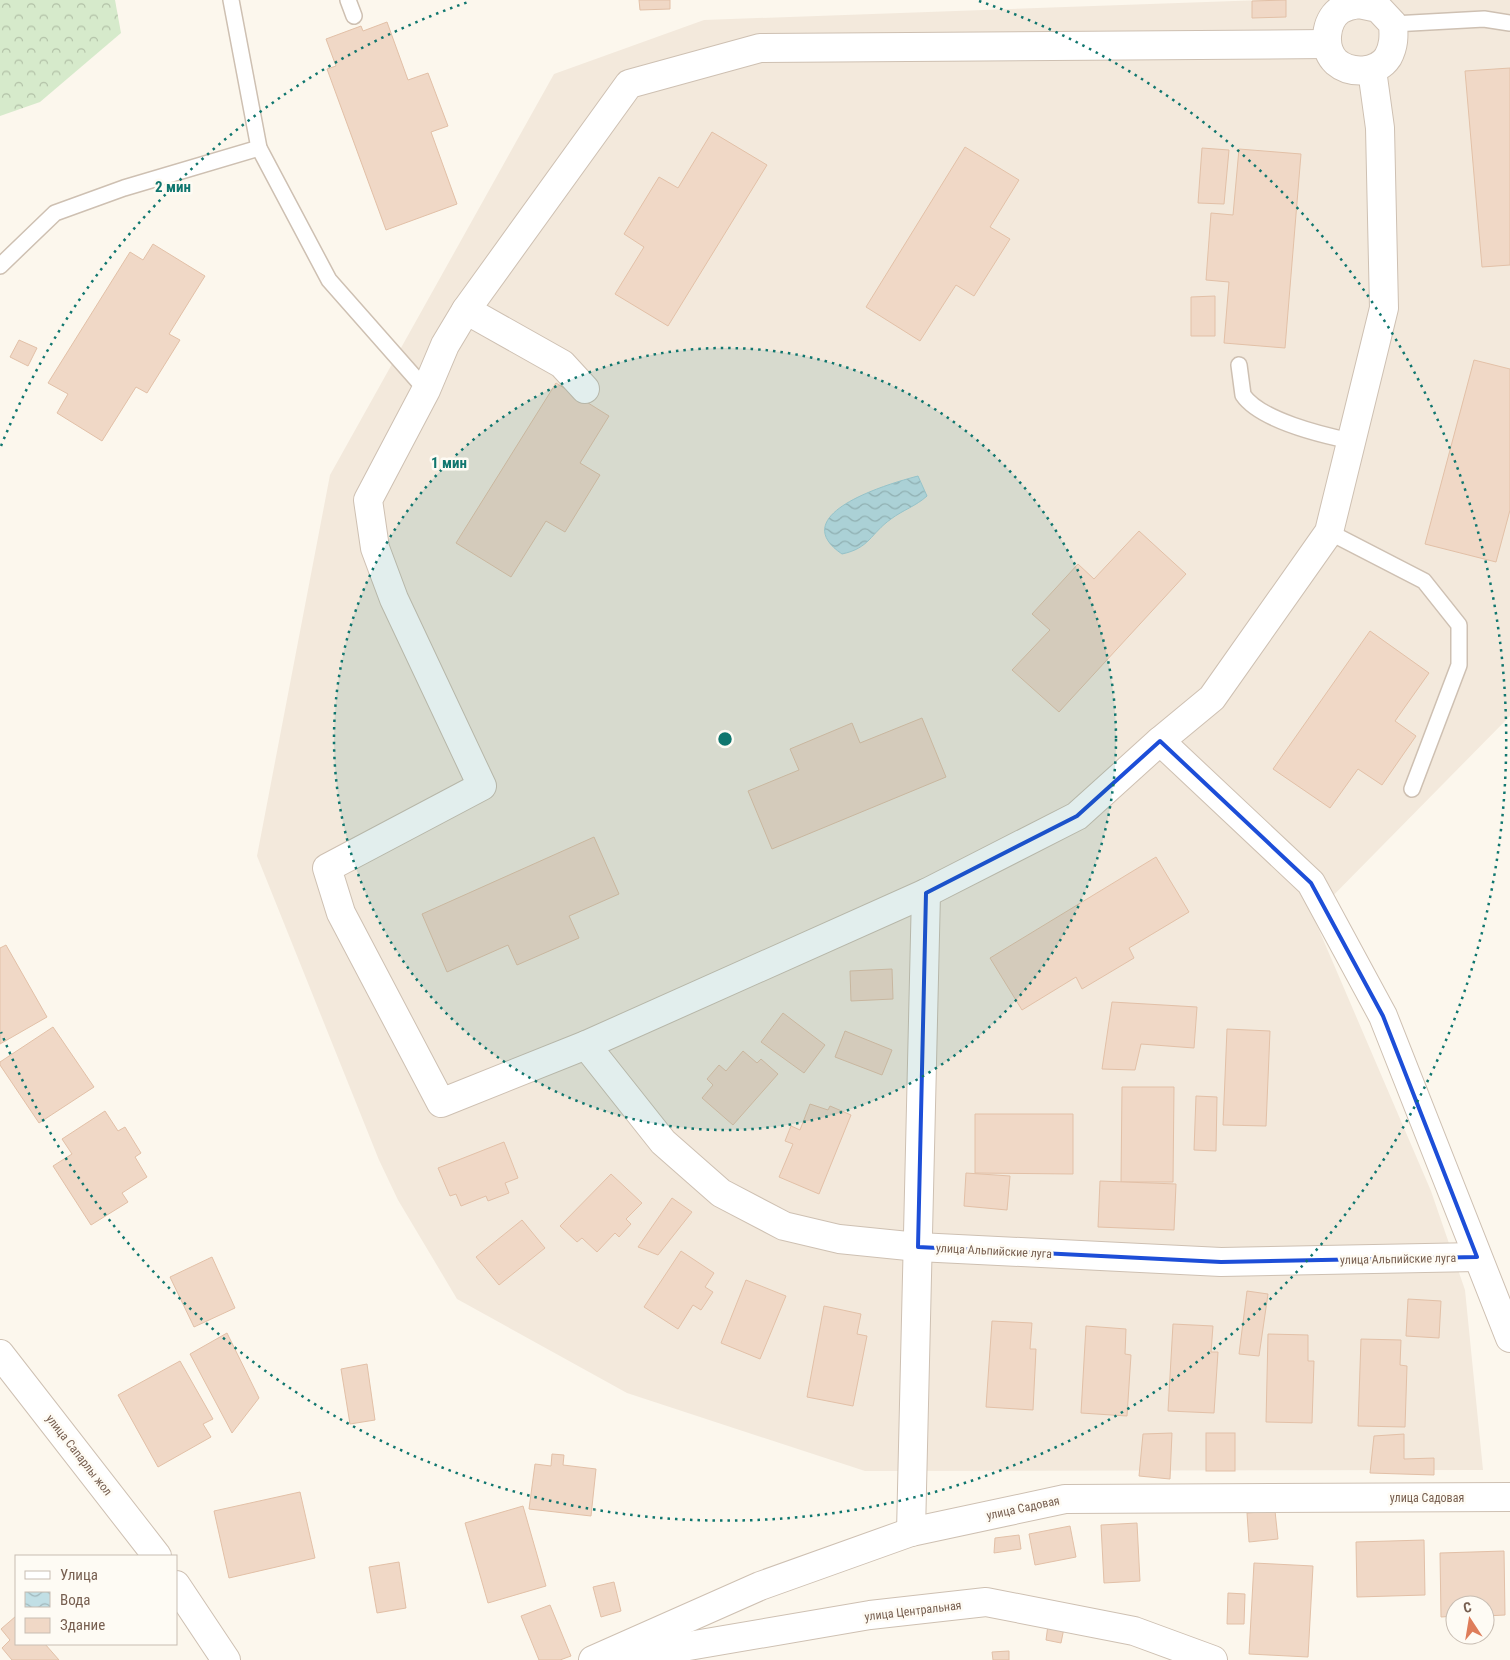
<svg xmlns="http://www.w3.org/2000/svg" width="1510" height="1660" font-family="'Roboto Condensed',sans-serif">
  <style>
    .residential { fill: #f3e9dc }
    .forest { fill: url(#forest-crowns) }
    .water { fill: url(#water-waves); stroke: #a8ced7 }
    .building { fill: #f0d8c6; stroke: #e2c0a7 }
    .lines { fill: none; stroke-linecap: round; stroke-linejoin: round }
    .service-casing { stroke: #cec0b2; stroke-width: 18 }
    .minor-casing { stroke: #cec0b2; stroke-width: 30 }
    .tertiary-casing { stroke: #cec0b2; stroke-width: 30 }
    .service { stroke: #fff; stroke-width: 15 }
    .minor { stroke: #fff; stroke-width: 28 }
    .tertiary { stroke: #fff; stroke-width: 28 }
    .marked { fill: none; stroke: #1d4ed8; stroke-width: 4; stroke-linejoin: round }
    .ring { fill: none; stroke: #0f766e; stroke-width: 2.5; stroke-dasharray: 2.5 5 }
    .labels { text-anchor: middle; stroke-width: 5; stroke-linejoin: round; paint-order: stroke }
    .street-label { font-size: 12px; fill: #775f50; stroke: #fefbf4 }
    .centre { fill: #0f766e; stroke: #fefbf4; stroke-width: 2.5 }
    .ring-label { font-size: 15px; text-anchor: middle; font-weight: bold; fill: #0f766e; stroke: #fefbf4; stroke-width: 5; stroke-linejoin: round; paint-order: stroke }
  </style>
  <defs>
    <pattern id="forest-crowns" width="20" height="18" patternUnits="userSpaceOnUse" patternTransform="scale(1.25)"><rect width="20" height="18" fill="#d6eacb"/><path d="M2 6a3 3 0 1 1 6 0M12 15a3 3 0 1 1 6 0" fill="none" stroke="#b2c1a7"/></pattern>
    <pattern id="water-waves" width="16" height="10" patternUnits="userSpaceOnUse" patternTransform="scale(1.25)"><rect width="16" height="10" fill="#c1dfe5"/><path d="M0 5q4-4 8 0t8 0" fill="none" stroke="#a2b8bc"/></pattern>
  </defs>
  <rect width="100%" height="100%" fill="#fcf7ed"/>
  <!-- residential -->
  <polygon class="residential" points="1263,0 1510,0 1510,716 1313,916 1431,1191 1465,1290 1483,1470 865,1471 627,1393 457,1299 398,1200 379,1160 257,856 330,475 554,74 704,20"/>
  <!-- forest -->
  <polygon class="forest" points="0,0 115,0 121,33 40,102 0,116"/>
  <!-- water -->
  <path class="water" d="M918,476L927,496C916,506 903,510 891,519C870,534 870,548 842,554C783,514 891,483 918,476Z"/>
  <!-- building -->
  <g class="building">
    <polygon points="639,0 670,0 670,9 640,10"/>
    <polygon points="1286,0 1286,17 1252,18 1252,1"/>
    <polygon points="387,22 408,80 428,73 448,126 431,132 457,204 386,230 327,69 336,66 326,39 361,26 363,31"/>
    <polygon points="1510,68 1510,265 1482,267 1465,71"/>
    <polygon points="712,132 767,165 668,326 615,294 644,247 624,234 659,177 678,188"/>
    <polygon points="965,147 1019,180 990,227 1010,239 974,296 956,285 920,341 866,307"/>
    <polygon points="1202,148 1229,150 1224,204 1198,203"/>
    <polygon points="1239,149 1301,154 1285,348 1224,343 1229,282 1206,280 1211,213 1233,215"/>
    <polygon points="153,244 205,276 169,334 180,340 147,393 136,387 102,441 57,413 68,394 48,383 130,252 143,260"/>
    <polygon points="1215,296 1215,336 1191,336 1191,297"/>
    <polygon points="19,340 37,348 28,366 10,357"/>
    <polygon points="1474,360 1510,369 1510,510 1496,562 1425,544"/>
    <polygon points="556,383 609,416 580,463 600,475 565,532 546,521 511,577 456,543"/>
    <polygon points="1139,531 1186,574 1059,712 1012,670 1050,630 1032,614 1078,564 1094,579"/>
    <polygon points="1370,631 1429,673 1395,721 1416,736 1382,785 1358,769 1330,808 1273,769"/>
    <polygon points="922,718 946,777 772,849 748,791 799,770 790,749 852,723 860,743"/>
    <polygon points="594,837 619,894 569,916 579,938 517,965 508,945 447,972 422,914"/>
    <polygon points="1156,857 1189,912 1129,948 1134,958 1082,989 1076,977 1022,1010 990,958"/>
    <polygon points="6,945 47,1017 0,1044 0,948"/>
    <polygon points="892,969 893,999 851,1001 850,971"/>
    <polygon points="1112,1002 1197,1007 1194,1048 1141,1044 1135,1070 1102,1069"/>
    <polygon points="783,1013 825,1045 804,1073 761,1042"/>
    <polygon points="53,1027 94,1087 39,1123 0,1065 0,1062"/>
    <polygon points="1227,1029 1270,1031 1266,1126 1223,1125"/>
    <polygon points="845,1031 892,1050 882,1075 835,1057"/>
    <polygon points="743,1051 757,1063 761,1059 778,1074 733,1125 702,1098 713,1085 707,1079 719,1065 726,1071"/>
    <polygon points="1122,1087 1174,1087 1173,1182 1121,1182"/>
    <polygon points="1196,1096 1217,1097 1216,1151 1194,1150"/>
    <polygon points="810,1104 828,1110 830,1106 851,1115 819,1194 779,1177 793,1144 785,1141 791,1126 800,1130"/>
    <polygon points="105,1111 118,1131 125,1127 141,1153 135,1157 147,1177 122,1193 128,1202 91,1225 53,1166 72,1154 62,1139"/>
    <polygon points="975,1114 1073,1114 1073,1174 975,1173"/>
    <polygon points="504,1142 518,1178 505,1183 509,1193 488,1201 486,1196 461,1206 456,1194 450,1196 438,1168"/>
    <polygon points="966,1173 1010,1176 1007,1210 964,1206"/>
    <polygon points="611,1174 642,1203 626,1219 631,1224 619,1237 615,1233 597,1252 582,1238 577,1242 560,1226"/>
    <polygon points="1100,1181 1176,1184 1174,1230 1098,1227"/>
    <polygon points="672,1198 692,1212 658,1255 638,1247"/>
    <polygon points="522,1220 545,1248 499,1285 476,1257"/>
    <polygon points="681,1251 714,1273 705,1287 713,1292 701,1310 693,1305 678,1329 644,1307"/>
    <polygon points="212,1257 235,1308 194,1327 170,1277"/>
    <polygon points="746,1280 786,1296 760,1359 721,1343"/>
    <polygon points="1247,1291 1268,1294 1259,1356 1239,1354"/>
    <polygon points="1408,1299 1441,1301 1439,1338 1406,1336"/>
    <polygon points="824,1306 861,1314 857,1334 867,1336 853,1406 807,1397"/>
    <polygon points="992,1321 1032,1323 1030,1349 1036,1349 1033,1410 986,1407"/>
    <polygon points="1173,1324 1213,1326 1211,1352 1218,1352 1214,1413 1168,1411"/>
    <polygon points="1086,1326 1126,1329 1125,1354 1131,1355 1127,1416 1081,1413"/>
    <polygon points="227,1333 259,1398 232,1433 190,1354"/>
    <polygon points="1268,1334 1308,1335 1308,1361 1314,1361 1312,1423 1266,1422"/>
    <polygon points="1361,1339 1401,1340 1400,1365 1407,1366 1405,1427 1358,1426"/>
    <polygon points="180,1361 213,1419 203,1424 211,1437 158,1467 118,1395"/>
    <polygon points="367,1364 375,1420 350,1424 341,1369"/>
    <polygon points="1172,1433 1170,1479 1139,1476 1143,1434"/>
    <rect x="1206" y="1433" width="29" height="38"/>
    <polygon points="1404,1434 1404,1459 1434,1458 1434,1475 1370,1473 1374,1436"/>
    <polygon points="552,1454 564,1455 563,1465 596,1469 591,1516 529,1509 535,1464 551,1466"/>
    <polygon points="300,1492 315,1558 229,1578 214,1511"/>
    <polygon points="523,1506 546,1586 488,1603 465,1523"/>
    <polygon points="1275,1511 1278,1539 1249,1542 1247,1513"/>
    <polygon points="1137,1523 1140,1581 1104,1583 1101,1525"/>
    <polygon points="1070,1526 1076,1557 1035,1565 1029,1534"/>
    <polygon points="1019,1535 1021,1549 994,1553 995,1538"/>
    <polygon points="1424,1540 1425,1595 1357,1597 1356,1542"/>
    <polygon points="1504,1551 1505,1615 1485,1616 1485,1605 1455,1605 1455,1616 1441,1617 1440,1553"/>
    <polygon points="399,1562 406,1608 377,1613 369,1567"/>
    <polygon points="1254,1563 1313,1566 1308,1657 1249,1654"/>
    <polygon points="614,1582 621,1611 601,1617 593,1587"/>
    <polygon points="1228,1593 1245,1594 1244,1624 1227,1624"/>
    <polygon points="550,1605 571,1656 560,1660 539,1660 521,1616"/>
    <polygon points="16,1616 16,1644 45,1644 59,1660 12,1660 2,1648 10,1640 1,1629"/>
    <polygon points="1048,1625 1064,1628 1061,1643 1046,1640"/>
    <polygon points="1009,1651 1009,1660 993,1660 992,1652"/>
  </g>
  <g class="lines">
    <!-- service casing -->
    <g class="service-casing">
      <g id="service">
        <polyline points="231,0 259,148 329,280 426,390"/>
        <polyline points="348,0 354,16"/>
        <polyline points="1393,24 1484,19 1510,23"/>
        <polyline points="0,266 55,213 124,188 259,148"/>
        <path d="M1239,365L1243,395C1260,420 1322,435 1351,441"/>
        <polyline points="1329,532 1424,581 1459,625 1459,665 1412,789"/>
      </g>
    </g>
    <!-- minor casing -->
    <g class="minor-casing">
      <g id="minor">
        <path d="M1359,4L1378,8L1393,24C1394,36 1394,46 1388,57C1377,74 1350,74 1336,62C1322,48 1325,21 1340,10C1345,7 1353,5 1359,4Z"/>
        <polyline points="466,310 629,84 760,48 1327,44"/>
        <polyline points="585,389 562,364 466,310 445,345 426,390 368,500 375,548 394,599 482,786 327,868 341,913 441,1103 586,1045 926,893 1077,816 1160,741 1212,698 1329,532 1384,308 1380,128 1372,70"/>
        <polyline points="1160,741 1311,883 1383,1016 1510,1338"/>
        <polyline points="586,1045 663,1142 721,1193 784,1226 839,1239 918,1247 1221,1262 1477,1257"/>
        <polyline points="911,1532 926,893"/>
        <polyline points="624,1657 870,1615 986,1602 1134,1631 1213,1660"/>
        <polyline points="593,1660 760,1586 911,1532 1065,1499 1510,1497"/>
      </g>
    </g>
    <!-- tertiary casing -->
    <g class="tertiary-casing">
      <g id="tertiary">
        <polyline points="0,1354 157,1556"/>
        <polyline points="176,1585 226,1660"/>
      </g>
    </g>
    <!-- service -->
    <use href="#service" class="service"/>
    <!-- minor -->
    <use href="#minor" class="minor"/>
    <!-- tertiary -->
    <use href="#tertiary" class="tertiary"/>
  </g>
  <!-- marked area -->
  <path class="marked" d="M1160,741L1311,883L1383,1016L1477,1257L1221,1262L918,1247L926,893L1077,816Z"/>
  <!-- distance rings -->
  <circle cx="725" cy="739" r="391" fill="#0f766e" fill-opacity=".12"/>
  <g class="ring">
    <circle cx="725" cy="739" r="391"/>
    <path d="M1 446A781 781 0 0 1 471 1M979 1A781 781 0 1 1 1 1032"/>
  </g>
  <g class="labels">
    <!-- street labels -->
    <g class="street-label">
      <text transform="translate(994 1251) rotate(3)" y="4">улица Альпийские луга</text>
      <text transform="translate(1398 1259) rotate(-1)" y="4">улица Альпийские луга</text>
      <text transform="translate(79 1455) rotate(52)" y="4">улица Сапарлы жол</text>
      <text x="1427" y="1502">улица Садовая</text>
      <text transform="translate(1023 1508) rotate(-12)" y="4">улица Садовая</text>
      <text transform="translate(913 1611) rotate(-7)" y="4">улица Центральная</text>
    </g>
  </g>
  <circle cx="725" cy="739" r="8" class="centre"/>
  <g class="ring-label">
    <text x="173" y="192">2 мин</text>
    <text x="449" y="468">1 мин</text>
  </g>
  <!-- legend -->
  <rect x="15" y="1555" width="162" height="90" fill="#fefbf4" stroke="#c8bdb2"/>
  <rect x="25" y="1571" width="25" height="8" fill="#ffffff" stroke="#c8bdb2"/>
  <text x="60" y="1580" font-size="15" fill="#775f50">Улица</text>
  <rect x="25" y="1592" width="25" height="15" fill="url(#water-waves)" stroke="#c8bdb2"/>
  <text x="60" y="1605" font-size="15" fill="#775f50">Вода</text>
  <rect x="25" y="1618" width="25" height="15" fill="#f0d8c6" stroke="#c8bdb2"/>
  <text x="60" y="1630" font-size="15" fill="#775f50">Здание</text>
  <!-- north arrow -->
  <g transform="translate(1470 1620) rotate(348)"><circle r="24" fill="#fefbf4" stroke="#c8bdb2"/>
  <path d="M0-4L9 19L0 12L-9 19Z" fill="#de7d5a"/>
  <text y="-8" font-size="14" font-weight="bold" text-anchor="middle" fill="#775f50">С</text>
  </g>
</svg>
